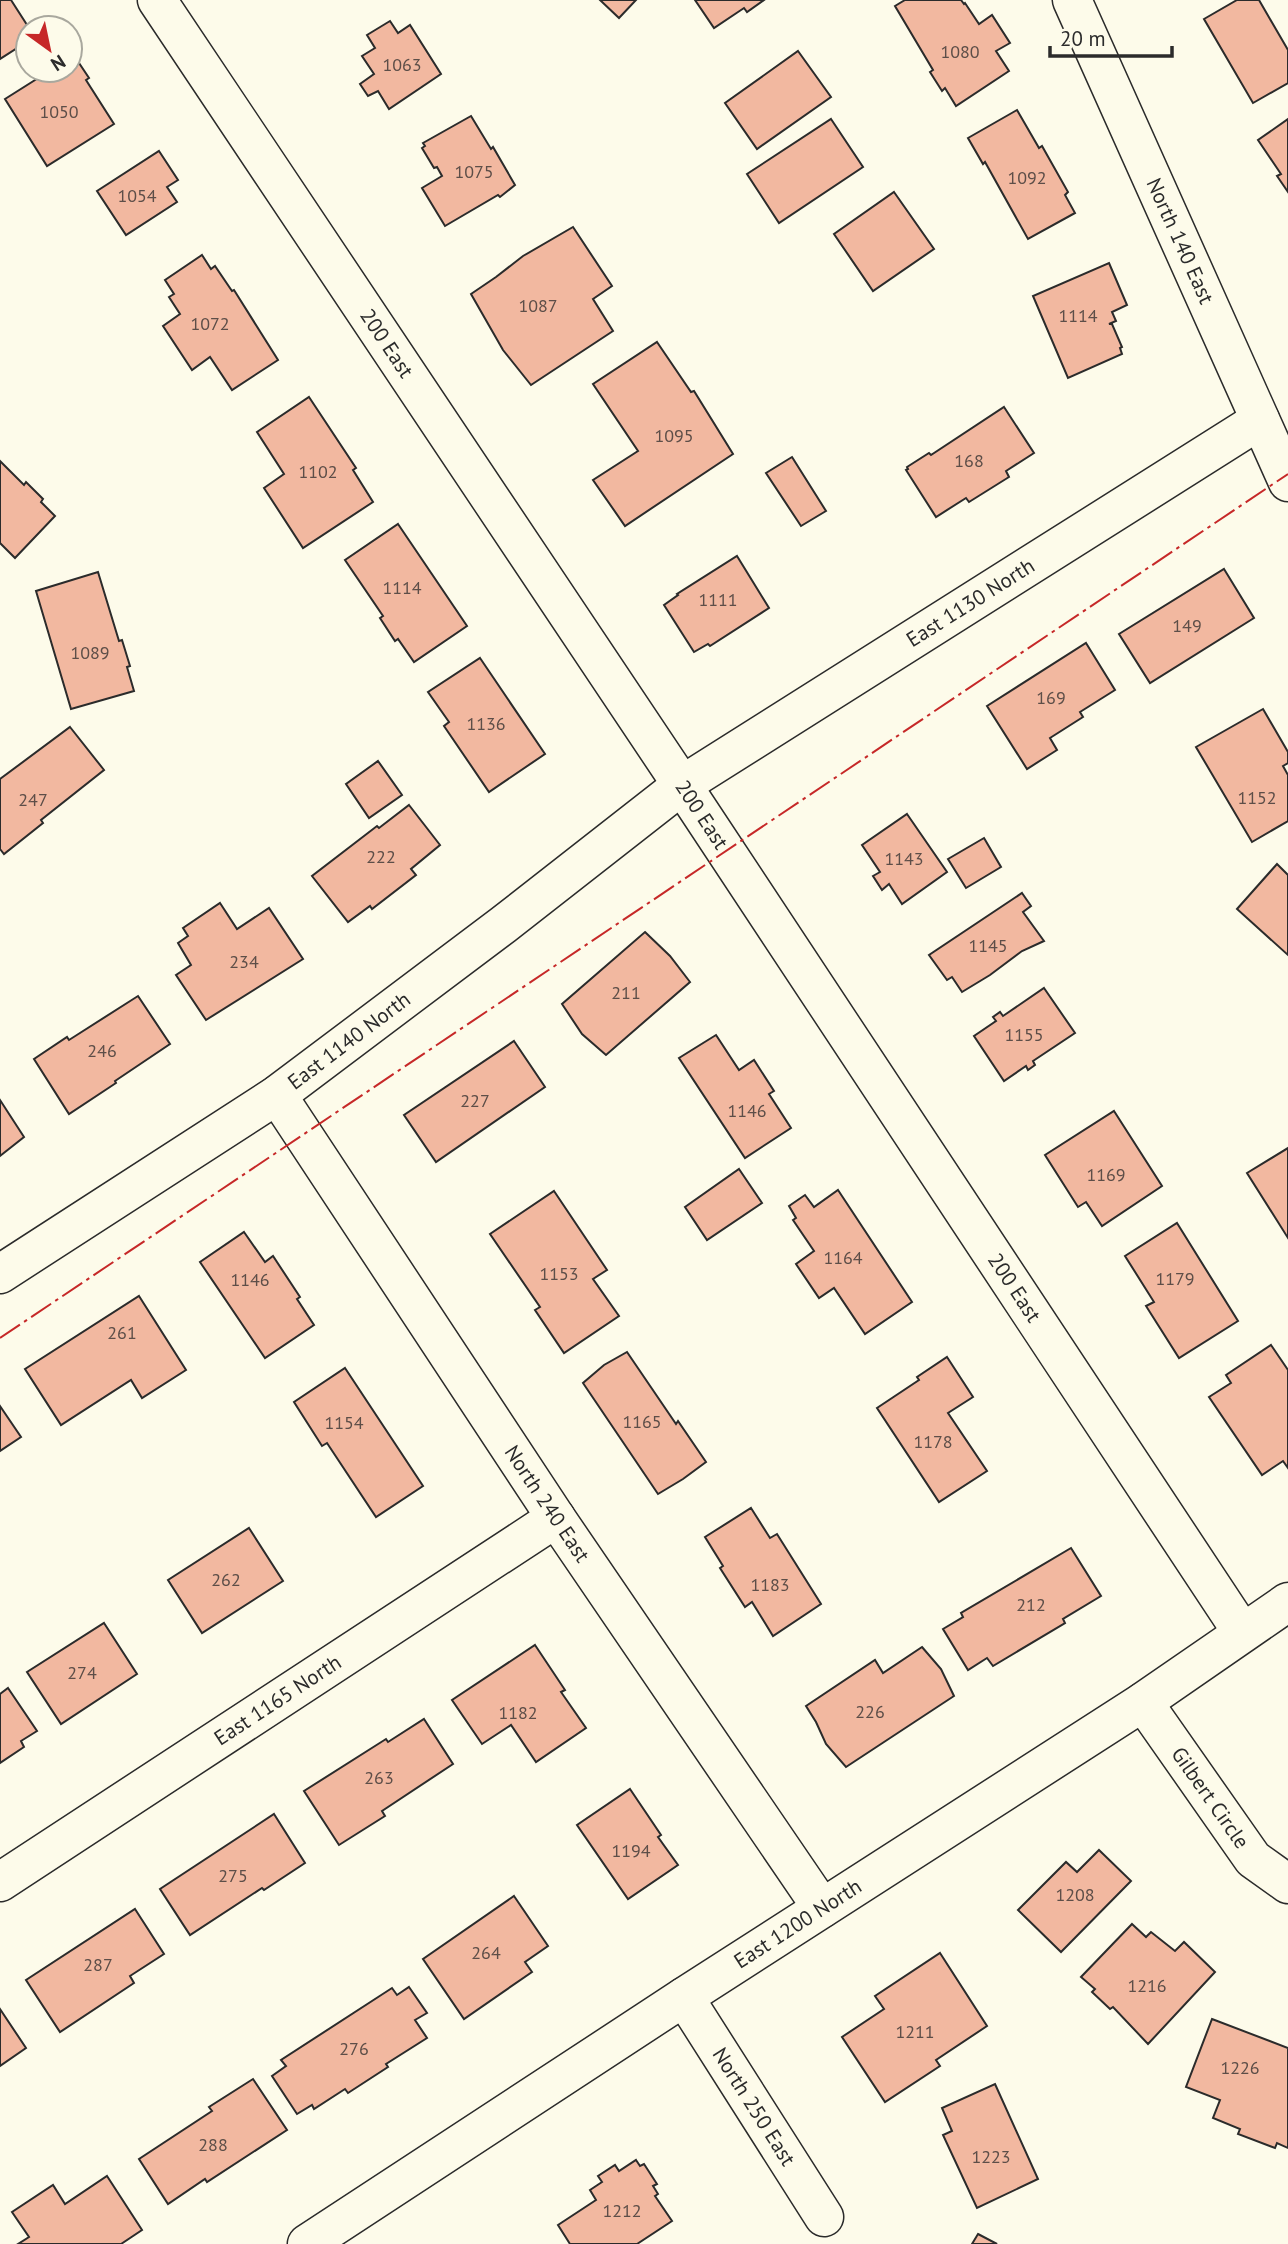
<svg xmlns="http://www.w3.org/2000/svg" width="1288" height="2244" font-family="'PT Sans',sans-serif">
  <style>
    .building { fill: #f2b8a0; stroke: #2b2b2b; stroke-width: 2 }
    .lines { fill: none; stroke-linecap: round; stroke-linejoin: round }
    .minor-casing { stroke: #2b2b2b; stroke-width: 41 }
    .minor { stroke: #fdfbea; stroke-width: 38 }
    .power { stroke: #c62828; stroke-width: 2; stroke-dasharray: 24 5 3.5 5; stroke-linecap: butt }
    .labels { text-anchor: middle; stroke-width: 5; stroke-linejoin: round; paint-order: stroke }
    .number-label { font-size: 18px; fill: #5d4e48 }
    .street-label { font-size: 21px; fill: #2b2b2b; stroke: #fdfbea }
  </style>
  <rect width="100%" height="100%" fill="#fdfbea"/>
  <!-- building -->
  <g class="building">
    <polygon points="0,0 11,0 29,28 20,35 25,43 0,59"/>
    <polygon points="600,0 636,0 619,18"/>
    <polygon points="695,0 764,0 747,12 744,8 714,28"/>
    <polygon points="905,0 961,0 964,4 965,3 979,24 992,15 1010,43 996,51 1009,71 956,106 945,88 942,91 930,72 933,70 895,6"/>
    <polygon points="1237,0 1259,0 1288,50 1288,83 1253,103 1204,19"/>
    <polygon points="390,21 398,33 410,25 441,74 389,109 378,91 368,96 360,84 374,74 362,56 375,48 367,35"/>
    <polygon points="798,51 831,97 757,149 725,103"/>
    <polygon points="71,57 75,57 89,78 86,80 114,124 47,166 5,99 51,70 70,70"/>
    <polygon points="1017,110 1039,148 1042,146 1068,192 1065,195 1075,213 1028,239 985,162 983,164 968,138"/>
    <polygon points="471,116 491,149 493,147 515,185 500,197 498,195 445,226 422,188 442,176 437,167 434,168 422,148 425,146 423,143"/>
    <polygon points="831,119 863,167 779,223 747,174"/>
    <polygon points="1288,119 1288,192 1277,176 1281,174 1258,140"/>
    <polygon points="159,151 178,180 167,187 177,202 126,235 97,191"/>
    <polygon points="894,192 934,249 873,291 834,234"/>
    <polygon points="573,227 612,286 593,299 613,331 531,385 503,350 471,294 496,277 523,256"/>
    <polygon points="202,255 211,269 215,266 232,291 234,290 278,360 232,390 210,357 192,370 163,326 180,314 169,297 174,294 165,280"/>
    <polygon points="1109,263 1127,305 1112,312 1116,321 1109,324 1112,324 1122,347 1120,348 1122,354 1068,378 1033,296"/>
    <polygon points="657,342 691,392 694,391 733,454 625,526 593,480 638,451 593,384"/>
    <polygon points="309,397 356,468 353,470 373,502 303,548 264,488 284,474 257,432"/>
    <polygon points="1004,407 1034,453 1006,471 1009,477 969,502 966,498 936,517 906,470 908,469 907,467 929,453 931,455"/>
    <polygon points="792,457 826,511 801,526 766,473"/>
    <polygon points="0,461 24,485 26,482 43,499 41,502 55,516 15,558 0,543"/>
    <polygon points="398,524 467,626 414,662 398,639 395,641 380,618 383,616 345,560"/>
    <polygon points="737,556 769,608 710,646 708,644 694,652 664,605 678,595 677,594"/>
    <polygon points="1224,569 1254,618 1150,683 1119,634"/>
    <polygon points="98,572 119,641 122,640 130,666 127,667 134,691 71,709 36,591"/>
    <polygon points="1086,643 1115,690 1080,712 1083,717 1050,738 1057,750 1027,769 987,706"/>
    <polygon points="480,658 545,754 489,792 444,726 449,722 428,692"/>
    <polygon points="1263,709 1288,752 1288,763 1283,766 1288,775 1288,821 1252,842 1196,747"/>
    <polygon points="70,727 104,770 41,820 43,823 4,854 0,849 0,779"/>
    <polygon points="378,761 402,795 369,818 346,784"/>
    <polygon points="409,805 440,845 411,869 416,875 372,909 370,906 348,922 312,876 377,826 379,828"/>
    <polygon points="907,814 947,872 902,904 889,884 882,890 873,876 880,872 862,845"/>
    <polygon points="984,838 1001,867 966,888 948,859"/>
    <polygon points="1277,864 1288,875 1288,955 1237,909"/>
    <polygon points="1022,893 1031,906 1023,912 1044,941 1022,951 990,975 962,992 952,977 947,980 929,955"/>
    <polygon points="220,903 237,929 269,908 303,959 206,1020 176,975 191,965 178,943 188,936 183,928"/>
    <polygon points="645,932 670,956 690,982 606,1055 582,1034 562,1004"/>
    <polygon points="1044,988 1075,1033 1033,1061 1035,1065 1028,1070 1026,1066 1004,1081 974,1036 996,1021 993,1017 1000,1012 1003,1016"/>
    <polygon points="138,996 170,1044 115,1081 116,1083 69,1114 34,1059 67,1037 69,1040"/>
    <polygon points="716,1035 739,1070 754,1060 774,1091 769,1094 791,1128 745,1158 679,1058"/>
    <polygon points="514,1041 545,1087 436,1162 404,1115"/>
    <polygon points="0,1100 24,1137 0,1156"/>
    <polygon points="1114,1111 1162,1186 1102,1226 1086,1202 1078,1207 1045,1155"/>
    <polygon points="1288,1148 1288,1238 1247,1173"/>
    <polygon points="739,1169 762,1203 707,1240 685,1207"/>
    <polygon points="838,1190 912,1302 865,1334 834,1288 819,1298 796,1264 814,1251 793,1220 796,1218 789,1206 805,1195 814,1207"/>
    <polygon points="554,1191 607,1270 593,1279 619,1316 564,1353 535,1310 540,1307 490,1234"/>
    <polygon points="1177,1223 1238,1321 1179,1358 1146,1306 1154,1302 1125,1256"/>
    <polygon points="244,1232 265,1262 273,1256 300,1297 297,1299 314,1325 265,1358 200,1262"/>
    <polygon points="139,1296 186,1370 142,1398 131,1380 61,1425 25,1369"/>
    <polygon points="1271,1345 1288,1370 1288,1468 1283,1461 1262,1475 1209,1397 1231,1383 1226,1375"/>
    <polygon points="627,1352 676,1424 678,1421 706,1462 683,1479 658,1494 583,1383 604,1365"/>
    <polygon points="947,1357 973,1397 948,1413 987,1471 939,1502 877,1408 919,1380 917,1377"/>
    <polygon points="345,1368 423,1486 376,1517 327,1443 322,1446 294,1402"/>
    <polygon points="0,1406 21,1437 0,1451"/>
    <polygon points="751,1508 770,1538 777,1534 821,1604 773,1636 752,1602 745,1607 720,1568 723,1566 705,1537"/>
    <polygon points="249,1528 283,1581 202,1633 168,1580"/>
    <polygon points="1071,1548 1101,1596 1063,1619 1065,1623 993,1666 987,1658 968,1670 943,1629 963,1617 961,1613"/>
    <polygon points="104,1623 137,1674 61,1724 27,1672"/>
    <polygon points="535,1645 565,1690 561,1692 586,1728 536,1762 511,1725 482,1744 452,1700"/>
    <polygon points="922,1647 941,1669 954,1696 846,1767 826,1744 816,1722 806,1706 875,1660 883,1673"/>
    <polygon points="8,1688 37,1731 21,1741 24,1747 0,1763 0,1694"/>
    <polygon points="424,1719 453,1764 382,1811 385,1816 339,1845 304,1791 386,1739 388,1742"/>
    <polygon points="630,1789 661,1835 658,1837 678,1865 628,1899 577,1825"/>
    <polygon points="274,1814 305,1863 264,1890 262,1888 190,1935 160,1889"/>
    <polygon points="1099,1850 1131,1881 1061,1952 1018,1910 1066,1862 1077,1872"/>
    <polygon points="514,1896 548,1946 525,1962 532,1972 464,2019 423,1959"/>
    <polygon points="135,1909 164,1954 130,1976 134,1983 60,2032 26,1980"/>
    <polygon points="1132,1924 1146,1937 1151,1932 1175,1951 1184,1942 1215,1972 1148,2044 1113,2007 1110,2009 1092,1992 1095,1989 1081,1977"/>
    <polygon points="940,1953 987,2026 936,2060 940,2066 885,2102 842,2037 884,2009 875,1996"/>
    <polygon points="409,1987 427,2013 415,2020 427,2038 386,2064 388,2067 348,2093 345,2089 314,2109 312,2105 297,2114 272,2076 286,2066 281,2060 392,1988 397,1995"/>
    <polygon points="0,2009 26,2048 0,2066"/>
    <polygon points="1212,2019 1288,2048 1288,2148 1277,2143 1275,2148 1238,2134 1240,2129 1213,2118 1220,2100 1186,2087"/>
    <polygon points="253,2079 287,2130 207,2182 205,2179 168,2204 139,2159 212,2111 209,2107"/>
    <polygon points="995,2084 1038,2179 977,2208 943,2135 952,2131 942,2108"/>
    <polygon points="636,2160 640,2166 644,2164 657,2184 653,2186 658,2194 655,2196 672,2221 637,2244 570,2244 558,2225 596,2200 590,2190 602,2182 598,2176 615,2165 619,2171"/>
    <polygon points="107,2176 142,2230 121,2244 18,2244 29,2237 12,2212 53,2185 65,2204"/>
    <polygon points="978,2234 997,2244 972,2244"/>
  </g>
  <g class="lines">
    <!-- minor casing -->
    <g class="minor-casing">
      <g id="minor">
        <path id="s1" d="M157,0L682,785L1242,1632"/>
        <path id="s2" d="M1072,0L1288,482"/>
        <path id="s3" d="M277,1095L556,1518L822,1908"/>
        <path id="s4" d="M0,1274L277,1095L503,925L682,785L1260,420"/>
        <path id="s5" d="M1143,1702L1253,1859L1288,1884"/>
        <path id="s6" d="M0,1882L556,1518"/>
        <path id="s7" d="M684,1997L824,2217"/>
        <path id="s8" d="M307,2244L684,1997L1143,1702L1288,1602"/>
      </g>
    </g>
    <!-- minor -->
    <use href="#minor" class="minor"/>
    <!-- power -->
    <polyline class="power" points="0,1338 1288,474"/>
  </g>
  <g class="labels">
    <!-- number labels -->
    <g class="number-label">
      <text x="960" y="58">1080</text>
      <text x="402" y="71">1063</text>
      <text x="59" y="118">1050</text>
      <text x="474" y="178">1075</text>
      <text x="1027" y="184">1092</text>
      <text x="137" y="202">1054</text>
      <text x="538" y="312">1087</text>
      <text x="1078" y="322">1114</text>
      <text x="210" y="330">1072</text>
      <text x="674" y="442">1095</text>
      <text x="969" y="467">168</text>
      <text x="318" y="478">1102</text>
      <text x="402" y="594">1114</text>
      <text x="718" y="606">1111</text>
      <text x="1187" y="632">149</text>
      <text x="90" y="659">1089</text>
      <text x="1051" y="704">169</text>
      <text x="486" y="730">1136</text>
      <text x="1257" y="804">1152</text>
      <text x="33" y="806">247</text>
      <text x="381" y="863">222</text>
      <text x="904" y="865">1143</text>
      <text x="988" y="952">1145</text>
      <text x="244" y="968">234</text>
      <text x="626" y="999">211</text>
      <text x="1024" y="1041">1155</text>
      <text x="102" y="1057">246</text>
      <text x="475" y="1107">227</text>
      <text x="747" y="1117">1146</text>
      <text x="1106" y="1181">1169</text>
      <text x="843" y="1264">1164</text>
      <text x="559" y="1280">1153</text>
      <text x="1175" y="1285">1179</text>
      <text x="250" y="1286">1146</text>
      <text x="122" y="1339">261</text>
      <text x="642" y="1428">1165</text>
      <text x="344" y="1429">1154</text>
      <text x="933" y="1448">1178</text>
      <text x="226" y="1586">262</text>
      <text x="770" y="1591">1183</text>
      <text x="1031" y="1611">212</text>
      <text x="82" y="1679">274</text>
      <text x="870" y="1718">226</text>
      <text x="518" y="1719">1182</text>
      <text x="379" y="1784">263</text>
      <text x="631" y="1857">1194</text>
      <text x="233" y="1882">275</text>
      <text x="1075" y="1901">1208</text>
      <text x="486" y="1959">264</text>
      <text x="98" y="1971">287</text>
      <text x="1147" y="1992">1216</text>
      <text x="915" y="2038">1211</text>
      <text x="354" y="2055">276</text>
      <text x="1240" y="2074">1226</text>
      <text x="213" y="2151">288</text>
      <text x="991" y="2163">1223</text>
      <text x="622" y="2217">1212</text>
    </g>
    <!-- street labels -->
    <g class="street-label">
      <text dy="7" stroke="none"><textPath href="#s2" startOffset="264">North 140 East</textPath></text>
      <text dy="7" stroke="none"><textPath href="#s1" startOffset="413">200 East</textPath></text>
      <text dy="7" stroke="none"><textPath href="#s4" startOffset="1181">East 1130 North</textPath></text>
      <text dy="7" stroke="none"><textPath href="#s1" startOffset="980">200 East</textPath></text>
      <text dy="7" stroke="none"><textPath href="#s4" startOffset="420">East 1140 North</textPath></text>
      <text dy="7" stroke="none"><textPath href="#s1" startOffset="1547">200 East</textPath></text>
      <text dy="7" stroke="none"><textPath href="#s3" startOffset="490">North 240 East</textPath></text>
      <text dy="7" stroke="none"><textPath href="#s6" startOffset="332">East 1165 North</textPath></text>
      <text dy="7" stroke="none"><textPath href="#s5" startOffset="117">Gilbert Circle</textPath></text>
      <text dy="7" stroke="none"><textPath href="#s8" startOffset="586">East 1200 North</textPath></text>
      <text dy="7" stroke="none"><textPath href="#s7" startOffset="130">North 250 East</textPath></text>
    </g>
  </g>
  <!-- north arrow -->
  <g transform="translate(49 49) rotate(147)"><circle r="33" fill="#fdfbea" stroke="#a9a89e" stroke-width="2"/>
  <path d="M0-5L12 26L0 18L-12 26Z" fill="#c62828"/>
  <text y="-10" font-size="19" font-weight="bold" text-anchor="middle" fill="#2b2b2b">N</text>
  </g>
  <!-- scale -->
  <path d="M1050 46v10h122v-10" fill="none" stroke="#2b2b2b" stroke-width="3.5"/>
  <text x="1060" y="46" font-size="21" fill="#2b2b2b" stroke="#fdfbea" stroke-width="5" paint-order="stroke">20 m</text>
</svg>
